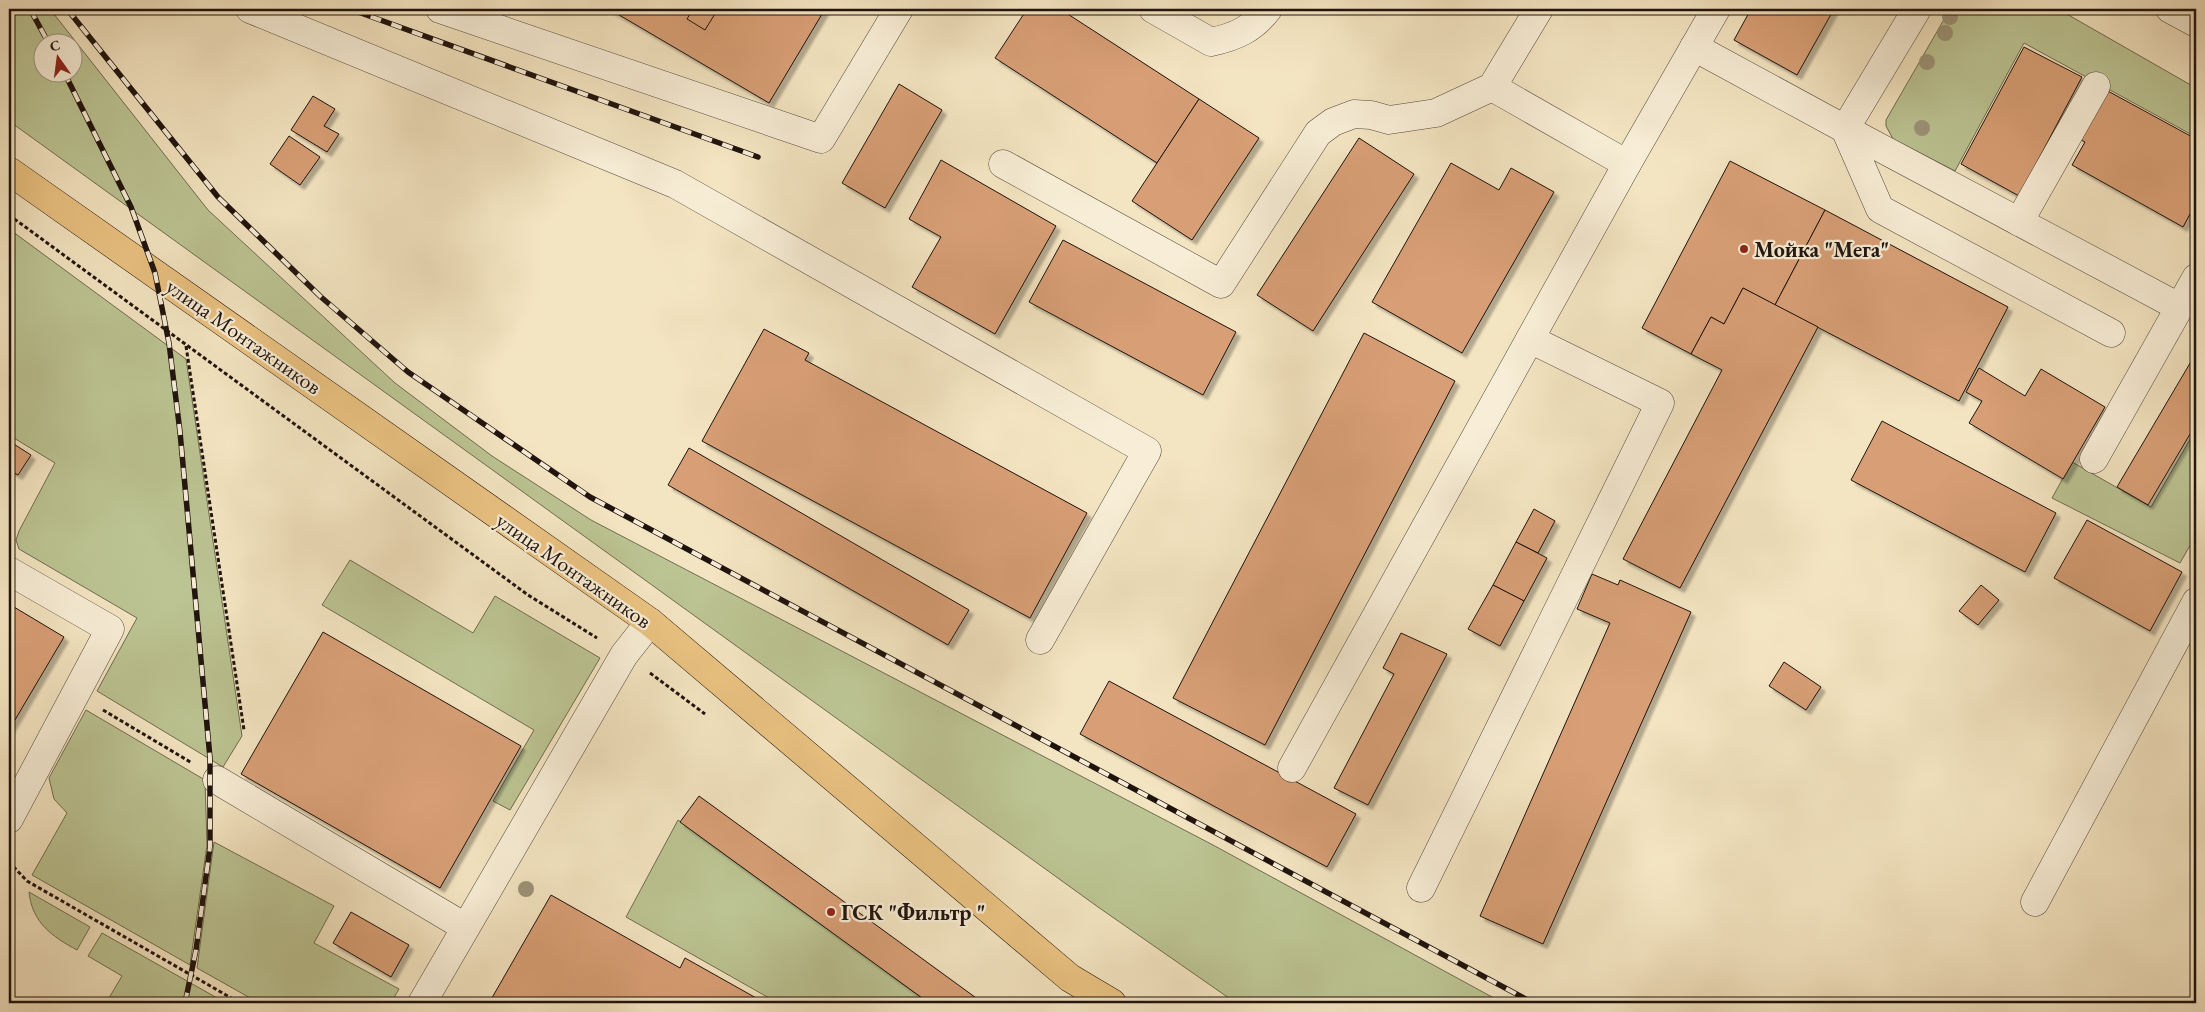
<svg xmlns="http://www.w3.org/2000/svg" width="2205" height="1012" font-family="'EB Garamond',serif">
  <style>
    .green { fill: #bcc493; stroke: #6e6c50; fill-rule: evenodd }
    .building { fill: #d89f76; stroke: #1f130e; filter: url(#shadow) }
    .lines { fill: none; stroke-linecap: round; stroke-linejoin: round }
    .minor-casing { stroke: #54483b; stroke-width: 29 }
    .major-casing { stroke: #1f130e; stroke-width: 29 }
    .path { stroke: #1f130e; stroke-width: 3; stroke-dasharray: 4 2.5; stroke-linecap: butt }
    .minor { stroke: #f8eed7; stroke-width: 28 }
    .major { stroke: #eac281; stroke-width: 28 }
    .rail-casing { stroke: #1f130e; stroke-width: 5.5 }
    .rail { stroke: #f8eed7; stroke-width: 4; stroke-dasharray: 11; stroke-linecap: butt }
    .tree { fill: #9d9479 }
    .poi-dot { fill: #8f2418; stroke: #f8eed7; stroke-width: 2 }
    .labels { text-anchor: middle; stroke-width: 4.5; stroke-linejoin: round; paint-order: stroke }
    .poi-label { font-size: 22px; font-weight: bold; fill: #1f130e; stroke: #f8eed7; text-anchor: start }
    .street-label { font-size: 22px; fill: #1f130e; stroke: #f8eed7 }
  </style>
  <defs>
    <filter id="shadow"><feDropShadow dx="4.5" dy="4.5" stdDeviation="1" flood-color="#0004"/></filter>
  </defs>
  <rect width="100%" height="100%" fill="#f4e5c2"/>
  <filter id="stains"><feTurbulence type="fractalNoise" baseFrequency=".004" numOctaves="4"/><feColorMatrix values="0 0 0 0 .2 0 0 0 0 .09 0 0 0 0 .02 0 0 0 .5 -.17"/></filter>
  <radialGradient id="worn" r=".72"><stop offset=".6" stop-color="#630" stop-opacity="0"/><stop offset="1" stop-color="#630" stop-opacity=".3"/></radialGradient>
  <!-- green -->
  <g class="green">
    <path d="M9,9H50L208,210L395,383L492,456L591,520L1213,845L1503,1003H1236L1098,907L9,121ZM72,42V72H42V42Z"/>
    <polygon points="1950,9 2058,9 2196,88 2196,137 2024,43 1955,171 1893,139 1886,126 1886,120"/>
    <polygon points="9,229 186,359 242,736 223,767 97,691 137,618 19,549 16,540 19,531 55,463 9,435"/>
    <polygon points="2196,429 2196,535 2180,563 2052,498 2072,462 2151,507"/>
    <polygon points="350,560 473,633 495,596 600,658 510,810 493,801 534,730 322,605"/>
    <polygon points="86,710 205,780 207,845 190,965 32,875 67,813 54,799 49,778"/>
    <polygon points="678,820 929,1003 778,1003 626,917"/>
    <polygon points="214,842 334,906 314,943 399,989 391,1003 259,1003 197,968"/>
    <path d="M29,892L90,927L77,950C53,937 32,923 29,892Z"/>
    <polygon points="102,933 226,1003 106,1003 122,976 88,956"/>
  </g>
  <!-- building -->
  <g class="building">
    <polygon points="609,9 825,9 769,103"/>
    <polygon points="693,9 718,9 705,30 687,19"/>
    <polygon points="1027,9 1060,9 1199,99 1157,163 995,58"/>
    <polygon points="1751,9 1834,9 1797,75 1734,40"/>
    <polygon points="2024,47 2082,77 2019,196 1961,164"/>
    <polygon points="899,84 942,110 885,208 842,183"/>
    <polygon points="2106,90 2196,139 2196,203 2183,227 2072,165 2085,142 2079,139"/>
    <polygon points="313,96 335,109 324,126 339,134 327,152 291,130"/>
    <polygon points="1199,99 1259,138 1192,240 1132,201"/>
    <polygon points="289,136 320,157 300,185 270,164"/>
    <polygon points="1359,138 1414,174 1313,331 1257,295"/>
    <polygon points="941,160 1056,226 995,334 912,287 941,237 909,219"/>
    <polygon points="1730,161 1825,210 1775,305 1743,288 1724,324 1711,317 1691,354 1642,328"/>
    <polygon points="1451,163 1499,190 1511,168 1554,192 1462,353 1372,302"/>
    <polygon points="1825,210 2008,307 1959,401 1775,305"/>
    <polygon points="1063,240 1236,332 1203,395 1029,302"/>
    <polygon points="1743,288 1818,327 1680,588 1623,559 1722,370 1691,354 1711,317 1724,324"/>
    <polygon points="764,329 809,353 805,360 1087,513 1030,618 702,441"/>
    <polygon points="1364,333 1455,381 1265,745 1173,698"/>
    <polygon points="2196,353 2196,424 2148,505 2117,487"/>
    <polygon points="1979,368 2025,396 2041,369 2105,407 2063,479 1969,423 1982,401 1966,392"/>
    <polygon points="1882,421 2056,513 2025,572 1851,480"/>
    <polygon points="9,441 31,455 18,475 9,470"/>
    <polygon points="689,448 969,610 948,645 668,485"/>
    <polygon points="1534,509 1555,521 1538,553 1516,542"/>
    <polygon points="2087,520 2182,572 2150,631 2054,578"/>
    <polygon points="1516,542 1547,558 1524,601 1493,585"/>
    <polygon points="1592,574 1618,585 1620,580 1691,612 1543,944 1480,916 1610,623 1577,609"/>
    <polygon points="1493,585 1524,601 1500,646 1468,629"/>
    <polygon points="1981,585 1999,600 1978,625 1959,611"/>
    <polygon points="9,604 64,637 9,730"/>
    <polygon points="323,632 521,746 440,888 241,774"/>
    <polygon points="1401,633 1447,654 1368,805 1334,788 1394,674 1383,668"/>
    <polygon points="1784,662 1821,687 1806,710 1769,686"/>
    <polygon points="1109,681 1356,814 1327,867 1080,734"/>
    <polygon points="699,796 983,1003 929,1003 680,822"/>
    <polygon points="551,895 680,968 685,958 765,1003 489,1003"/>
    <polygon points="351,912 409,945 391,977 333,943"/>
  </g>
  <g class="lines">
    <!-- minor casing -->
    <g class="minor-casing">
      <g id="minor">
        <polyline points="250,9 675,184 1147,451 1040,640"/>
        <polyline points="440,9 821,139 899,9"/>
        <path d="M1153,9L1211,42C1235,37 1253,29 1268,9"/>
        <polyline points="2170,9 2196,23"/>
        <polyline points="1694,47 1845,129 1917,9"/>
        <polyline points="1492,87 1627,164"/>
        <polyline points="1003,164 1221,284 1318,133 1333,122 1354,114 1371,115 1389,120 1436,113 1492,87 1539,9"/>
        <polyline points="2019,222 2096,86"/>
        <polyline points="2111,333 1880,209 1845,129 2179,307"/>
        <polyline points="2094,459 2196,278"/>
        <polyline points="9,571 110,629 9,819"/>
        <polyline points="1292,768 1627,164 1716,9"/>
        <polyline points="217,780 465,927"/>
        <polyline points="1421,888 1660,403 1530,339"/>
        <polyline points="2035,902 2196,602"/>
        <polyline points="422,1003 624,655 650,622"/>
      </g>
    </g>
    <!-- major casing -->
    <g class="major-casing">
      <polyline id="major" points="9,171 650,622 1070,978 1112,1003"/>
    </g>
    <!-- path -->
    <g class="path">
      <polyline points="9,215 528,595 597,638"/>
      <polyline points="186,346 244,730"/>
      <polyline points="650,673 705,714"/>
      <polyline points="103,710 192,763"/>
      <polyline points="9,862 27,881 240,1003"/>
    </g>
    <!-- minor -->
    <use href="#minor" class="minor"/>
    <!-- major -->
    <use href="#major" class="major"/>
    <!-- rail casing -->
    <g class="rail-casing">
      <g id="rail">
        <polyline points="30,9 48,42"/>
        <polyline points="67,9 218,197 321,297 408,372 590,497 1533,1003"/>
        <polyline points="350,9 758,157"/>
        <polyline points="64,72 131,207 155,273 169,343 180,432 210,758 210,847 196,950 185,1003"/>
      </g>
    </g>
    <!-- rail -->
    <use href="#rail" class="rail"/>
  </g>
  <!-- trees -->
  <g class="tree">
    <circle cx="1950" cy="17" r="8"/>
    <circle cx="1945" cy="33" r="8"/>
    <circle cx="1927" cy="62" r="8"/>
    <circle cx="1922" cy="128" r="8"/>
    <circle cx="526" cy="889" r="8"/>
  </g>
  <!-- markers -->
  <g class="poi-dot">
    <circle cx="1744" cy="249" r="5"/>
    <circle cx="831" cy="912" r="5"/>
  </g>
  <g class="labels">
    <!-- poi labels -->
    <g class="poi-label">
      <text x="1754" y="257">Мойка "Мега"</text>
      <text x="841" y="920">ГСК "Фильтр "</text>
    </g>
    <!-- street labels -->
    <g class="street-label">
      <text transform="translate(244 336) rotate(35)" y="8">улица Монтажников</text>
      <text transform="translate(574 570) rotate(35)" y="8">улица Монтажников</text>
    </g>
  </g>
  <!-- margin -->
  <rect width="2205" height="1012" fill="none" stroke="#f4e5c2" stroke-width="30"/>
  <rect x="10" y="10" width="2185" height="992" fill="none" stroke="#1f130e" stroke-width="2.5"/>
  <rect x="15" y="15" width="2175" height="982" fill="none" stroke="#1f130e"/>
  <!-- north arrow -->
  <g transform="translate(58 58) rotate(346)"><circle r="24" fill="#f8eed7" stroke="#a19687"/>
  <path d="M0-4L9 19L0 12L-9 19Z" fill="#8f2418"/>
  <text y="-8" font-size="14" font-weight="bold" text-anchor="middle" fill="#1f130e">С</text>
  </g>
  <rect width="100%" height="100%" filter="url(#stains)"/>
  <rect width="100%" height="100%" fill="url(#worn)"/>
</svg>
